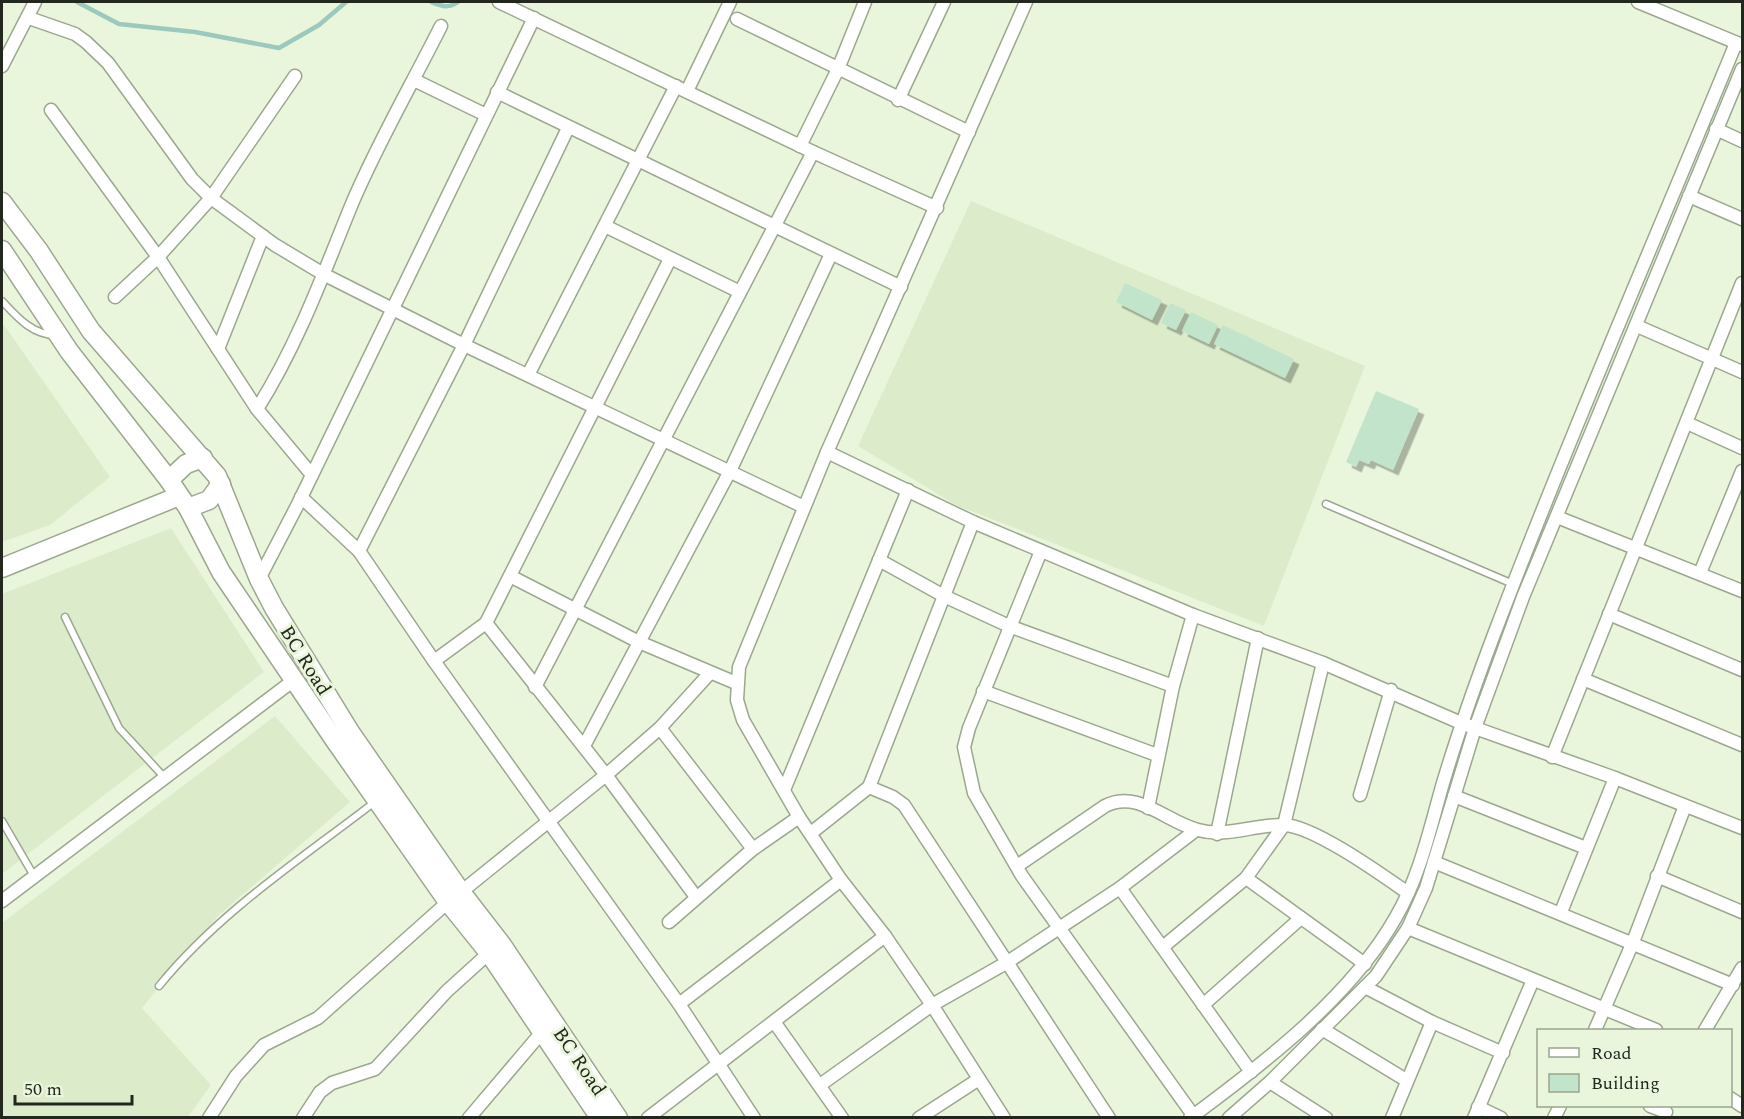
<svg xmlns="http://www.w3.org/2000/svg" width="1744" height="1119" font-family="Spectral,serif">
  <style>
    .built { fill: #dceccb }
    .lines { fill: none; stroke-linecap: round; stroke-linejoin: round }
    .stream { stroke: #9cc9be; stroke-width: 4.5 }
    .building { fill: #c1e4cb; filter: url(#shadow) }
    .lane-casing { stroke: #9ba88f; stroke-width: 9 }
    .street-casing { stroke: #9ba88f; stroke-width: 15 }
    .secondary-casing { stroke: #9ba88f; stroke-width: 21 }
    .lane { stroke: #fff; stroke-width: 6 }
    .street { stroke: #fff; stroke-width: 12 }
    .secondary { stroke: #fff; stroke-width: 18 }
    .labels { text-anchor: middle; stroke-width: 6; stroke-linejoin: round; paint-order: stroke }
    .street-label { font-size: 20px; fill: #23281e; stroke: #e9f6dc }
  </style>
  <defs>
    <filter id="shadow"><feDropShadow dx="5.5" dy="5.5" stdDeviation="0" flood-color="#0004"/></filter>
  </defs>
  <rect width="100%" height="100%" fill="#e9f6dc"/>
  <!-- built -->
  <g class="built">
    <polygon points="971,201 1365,366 1264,626 956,505 858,446"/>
    <polygon points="2,322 110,477 50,525 2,542"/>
    <polygon points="171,528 264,672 2,874 2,594"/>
    <polygon points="275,716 350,802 218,916 142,1008 211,1085 188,1117 2,1118 2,923"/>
  </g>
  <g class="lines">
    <!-- stream -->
    <g class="stream">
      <polyline points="77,2 119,24 195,32 279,48 319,25 346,2"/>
      <path d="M431,2C442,6 448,9 458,2"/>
    </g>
  </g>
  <!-- building -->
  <g class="building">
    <polygon points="1125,283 1162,300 1152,320 1116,302"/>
    <polygon points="1170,303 1186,310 1176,330 1161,323"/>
    <polygon points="1191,312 1218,325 1209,344 1182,331"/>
    <polygon points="1223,325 1294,359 1285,378 1214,344"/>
    <polygon points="1376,391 1419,409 1393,470 1371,460 1369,464 1359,460 1356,467 1346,462"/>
  </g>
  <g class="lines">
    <!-- lane casing -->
    <g class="lane-casing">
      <g id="lane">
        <path d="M2,301C17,317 32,335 56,335"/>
        <polyline points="1326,504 1513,584"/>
        <polyline points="65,617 119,728 164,777"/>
        <polyline points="2,821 34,876"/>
        <path d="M159,986C219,912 301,859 376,801"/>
      </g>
    </g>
    <!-- street casing -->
    <g class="street-casing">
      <g id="street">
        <polyline points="499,2 813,152 937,208"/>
        <polyline points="1638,2 1742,45"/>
        <polyline points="29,18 75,34 86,42 108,63 192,179 211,198 275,245 325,275 464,345 804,507"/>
        <polyline points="737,19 969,132"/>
        <polyline points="2,66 35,2"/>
        <polyline points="414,80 486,115"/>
        <polyline points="687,91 730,2"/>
        <polyline points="497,92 901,287"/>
        <polyline points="898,100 944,2"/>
        <polyline points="51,110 158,257 257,409 312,475"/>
        <polyline points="1716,129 1742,141"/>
        <polyline points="800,146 838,69 865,2"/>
        <polyline points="1689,196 1742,219"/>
        <polyline points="605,226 740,292"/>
        <polyline points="115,297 158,257 211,198 295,76"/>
        <polyline points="1637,326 1742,372"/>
        <polyline points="218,349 263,236"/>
        <polyline points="528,375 676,86"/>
        <path d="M257,409C297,346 323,275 351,206C377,144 411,86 441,26"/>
        <polyline points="1687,423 1742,448"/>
        <polyline points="827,452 973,522 1193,615 1323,663 1461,723 1615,778 1742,828"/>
        <polyline points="301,497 359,551 434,661 679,1004 754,1118"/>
        <polyline points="1557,517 1742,591"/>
        <polyline points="359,551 464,345 568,128"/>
        <polyline points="1041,551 969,728 964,747 974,793 1022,876 1193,1115"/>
        <polyline points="879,560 944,596 1009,626 1173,686"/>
        <polyline points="1700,573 1742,471"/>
        <polyline points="510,576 639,642 736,683"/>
        <polyline points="259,579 297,506 534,18"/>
        <polyline points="1609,614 1742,670"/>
        <polyline points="486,623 606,775 696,897"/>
        <polyline points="434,661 486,623 670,259"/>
        <polyline points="1583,679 1742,745"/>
        <polyline points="535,687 813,152"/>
        <polyline points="983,691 1157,755"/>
        <polyline points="660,728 753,849"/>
        <polyline points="584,746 730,471 831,254"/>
        <polyline points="1552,757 1742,283"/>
        <polyline points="869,787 893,797 904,805 1109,1118"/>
        <polyline points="784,790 908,490"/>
        <polyline points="1360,795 1391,690"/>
        <polyline points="1454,796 1586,848"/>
        <polyline points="1148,808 1173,686 1193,615"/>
        <polyline points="811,833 869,787 973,522"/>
        <polyline points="1217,834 1258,638"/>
        <polyline points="1434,862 1733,985"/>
        <path d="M1017,866L1105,806C1138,789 1166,822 1198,830C1227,838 1255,824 1284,825C1314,826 1382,875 1408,893"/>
        <polyline points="1657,876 1742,912"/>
        <polyline points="1246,878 1365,964"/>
        <polyline points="1120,888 1251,1072"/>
        <polyline points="461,892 606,775 660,728 710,673"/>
        <polyline points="2,901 294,680"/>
        <polyline points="1561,912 1615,778"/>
        <polyline points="669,922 753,849 799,817"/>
        <polyline points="1408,928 1656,1030"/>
        <polyline points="1164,946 1246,878 1284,825 1323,663"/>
        <polyline points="1365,987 1432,1022 1503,1053"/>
        <polyline points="679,1004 841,880"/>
        <polyline points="1203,1005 1301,918"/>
        <polyline points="775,1023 842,1118"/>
        <polyline points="1322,1029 1406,1080"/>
        <polyline points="1595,1030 1633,942 1685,806"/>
        <polyline points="1705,1030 1742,968"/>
        <polyline points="1270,1082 1326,1118"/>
        <polyline points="820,1085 932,1005 1006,963 1120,888 1196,830"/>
        <polyline points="1730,1098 1742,1106"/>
        <polyline points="1650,1106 1666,1112"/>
        <polyline points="1478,1107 1501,1118"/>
        <polyline points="209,1118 236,1076 264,1045 318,1018 448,902"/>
        <polyline points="303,1118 320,1092 332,1083 375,1069 447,991 489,953"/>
        <polyline points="469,1118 542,1032"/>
        <polyline points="648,1118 885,936"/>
        <polyline points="919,1118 979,1079"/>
        <polyline points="1004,1118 932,1005 885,936 841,880 799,817 743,720 737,700 739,667 827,452 1026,2"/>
        <path d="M1190,1118C1263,1064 1351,997 1396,917C1420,876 1430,828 1443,783C1458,733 1475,685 1493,637C1569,437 1655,240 1736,43"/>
        <polyline points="1229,1118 1270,1082 1376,976 1408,928 1426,888 1475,728 1523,597 1742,69"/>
        <polyline points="1392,1118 1432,1022"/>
        <polyline points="1474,1118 1533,980"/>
        <polyline points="1554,1118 1560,1106"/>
      </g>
    </g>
    <!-- secondary casing -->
    <g class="secondary-casing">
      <g id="secondary">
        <polyline points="2,202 39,251 91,331 217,476 259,579 274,608 350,732 461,892 502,945 618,1118"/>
        <polyline points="2,250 69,351 169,480 188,508 221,572 336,742 448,902 489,953 600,1118"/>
        <polyline points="169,480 186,464 203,458"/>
        <polyline points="188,508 209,500 221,484"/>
        <polyline points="2,568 179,496"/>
      </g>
    </g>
    <!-- lane -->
    <use href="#lane" class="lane"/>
    <!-- street -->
    <use href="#street" class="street"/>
    <!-- secondary -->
    <use href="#secondary" class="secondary"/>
  </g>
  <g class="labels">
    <!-- street labels -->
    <g class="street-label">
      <text transform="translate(306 660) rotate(58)" y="7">BC Road</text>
      <text transform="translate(580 1061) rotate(56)" y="7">BC Road</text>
    </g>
  </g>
  <!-- border -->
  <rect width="1744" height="1119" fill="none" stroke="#23281e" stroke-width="6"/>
  <!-- legend -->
  <rect x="1537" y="1029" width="195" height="78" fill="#e9f6dc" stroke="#9aa490" stroke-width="1.5"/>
  <rect x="1549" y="1048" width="30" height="9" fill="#ffffff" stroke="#9aa490" stroke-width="1.5"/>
  <text x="1591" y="1059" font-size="18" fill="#23281e">Road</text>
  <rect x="1549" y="1074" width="30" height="18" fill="#c1e4cb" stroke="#9aa490" stroke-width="1.5"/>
  <text x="1591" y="1089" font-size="18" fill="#23281e">Building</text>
  <!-- scale -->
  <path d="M15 1095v9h117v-9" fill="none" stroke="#23281e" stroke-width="3"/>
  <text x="24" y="1095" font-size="18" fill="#23281e" stroke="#e9f6dc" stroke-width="4.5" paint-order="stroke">50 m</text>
</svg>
